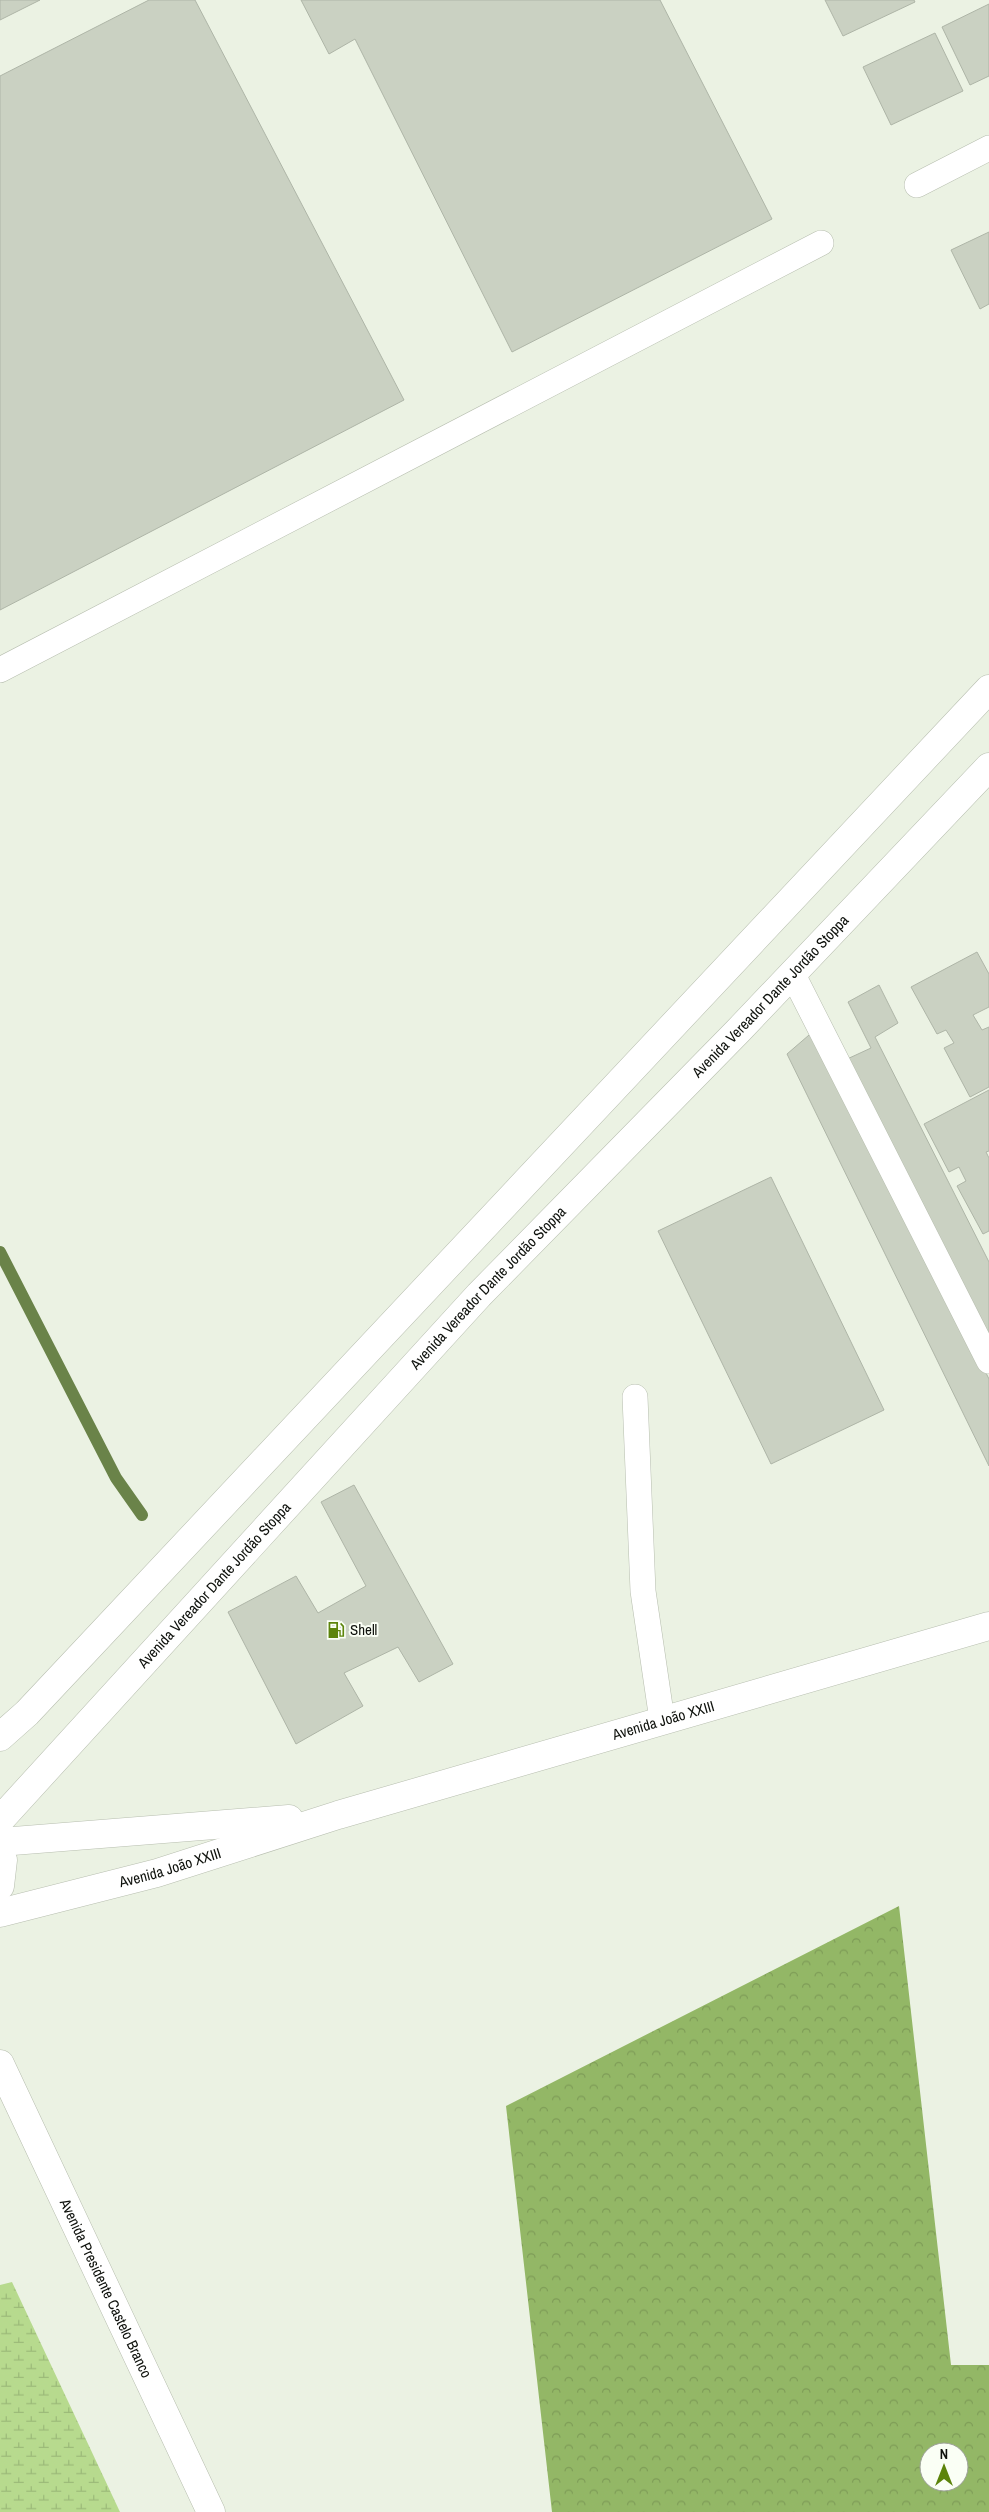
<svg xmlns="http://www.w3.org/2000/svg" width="989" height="2512" font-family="'Archivo Narrow',sans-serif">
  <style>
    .forest { fill: url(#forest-crowns); fill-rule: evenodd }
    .wetland { fill: url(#wetland-marsh) }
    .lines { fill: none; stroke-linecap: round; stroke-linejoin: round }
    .stream { stroke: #6a8349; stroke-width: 12 }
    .building { fill: #cad1c2; stroke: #aeb5a7 }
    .service-casing { stroke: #b7beaf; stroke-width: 26 }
    .minor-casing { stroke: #b7beaf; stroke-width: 29 }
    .tertiary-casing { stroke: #b7beaf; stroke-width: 29 }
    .secondary-casing { stroke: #b7beaf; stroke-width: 29 }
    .service { stroke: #fff; stroke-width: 25 }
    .minor { stroke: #fff; stroke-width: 28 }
    .tertiary { stroke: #fff; stroke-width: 28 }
    .secondary { stroke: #fff; stroke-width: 28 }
    .labels { text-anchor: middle; stroke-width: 4; stroke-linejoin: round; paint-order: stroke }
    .street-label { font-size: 15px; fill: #0e110c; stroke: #fafff5 }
    .poi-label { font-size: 15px; fill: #0e110c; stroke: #fafff5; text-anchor: start }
  </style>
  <defs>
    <pattern id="forest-crowns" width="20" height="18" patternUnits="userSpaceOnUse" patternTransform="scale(1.25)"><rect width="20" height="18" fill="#93b766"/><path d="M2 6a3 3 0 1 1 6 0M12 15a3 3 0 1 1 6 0" fill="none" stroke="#7e9c57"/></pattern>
    <pattern id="wetland-marsh" width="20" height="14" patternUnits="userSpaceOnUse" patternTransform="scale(1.25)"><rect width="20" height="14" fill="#b7da8e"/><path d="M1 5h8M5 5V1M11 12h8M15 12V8" fill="none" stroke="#9cba79"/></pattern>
  </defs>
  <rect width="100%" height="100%" fill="#ebf2e3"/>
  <!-- forest -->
  <path class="forest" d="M899,1906L951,2365H989V2512H552L506,2106ZM929,2452H959V2482H929Z"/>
  <!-- wetland -->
  <polygon class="wetland" points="12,2282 120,2512 0,2512 0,2285"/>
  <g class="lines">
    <!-- stream -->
    <polyline class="stream" points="0,1252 116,1478 142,1515"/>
  </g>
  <!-- building -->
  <g class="building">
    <polygon points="0,0 40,0 0,20"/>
    <polygon points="149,0 195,0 404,400 0,610 0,76"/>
    <polygon points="301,0 660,0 772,219 512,352 355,39 329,54"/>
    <polygon points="825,0 914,0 915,2 843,36"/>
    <polygon points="989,4 989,76 970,85 942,27"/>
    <polygon points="935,33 963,91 891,125 863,67"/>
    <polygon points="989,232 989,304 980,309 951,250"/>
    <polygon points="977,952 989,974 989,1007 973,1015 982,1030 989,1027 989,1087 970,1097 944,1048 954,1043 946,1030 937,1034 911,987"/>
    <polygon points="879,985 898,1023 875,1037 989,1262 989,1343 845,1060 871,1048 848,1002"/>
    <polygon points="816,1029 989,1379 989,1466 787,1054"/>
    <polygon points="989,1090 989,1151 986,1152 989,1158 989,1231 983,1234 957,1186 966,1181 959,1167 949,1172 924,1124"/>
    <polygon points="771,1177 884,1410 771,1464 658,1231"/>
    <polygon points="354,1485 453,1664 419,1682 398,1647 344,1673 363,1706 296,1744 228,1612 296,1576 318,1613 366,1586 321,1502"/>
  </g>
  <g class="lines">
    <!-- service casing -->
    <g class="service-casing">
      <g id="service">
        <polyline points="917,185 989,148"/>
        <polyline points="0,670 821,243"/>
        <polyline points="792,973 989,1361"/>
        <polyline points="635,1397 643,1591 662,1720"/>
      </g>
    </g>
    <!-- minor casing -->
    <g class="minor-casing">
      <g id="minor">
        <polyline points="0,1737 27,1713 989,689"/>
        <path id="s1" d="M0,1820L479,1295L738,1031L989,767"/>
      </g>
    </g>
    <!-- tertiary casing -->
    <g class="tertiary-casing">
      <g id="tertiary">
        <path id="s2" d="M0,2064L211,2512"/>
      </g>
    </g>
    <!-- secondary casing -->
    <g class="secondary-casing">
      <g id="secondary">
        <polyline points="0,1842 289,1819"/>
        <polyline points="0,1854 3,1860 0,1886"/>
        <path id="s3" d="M0,1913L157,1873L338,1815L989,1626"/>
      </g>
    </g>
    <!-- service -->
    <use href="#service" class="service"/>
    <!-- minor -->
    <use href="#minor" class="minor"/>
    <!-- tertiary -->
    <use href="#tertiary" class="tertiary"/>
    <!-- secondary -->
    <use href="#secondary" class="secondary"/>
  </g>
  <!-- icons -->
  <defs>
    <g id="fuel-bare" transform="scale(1.35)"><path d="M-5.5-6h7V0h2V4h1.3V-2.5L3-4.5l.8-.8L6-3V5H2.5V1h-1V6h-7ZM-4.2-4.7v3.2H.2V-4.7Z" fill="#5c840b" stroke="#fafff5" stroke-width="2.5" paint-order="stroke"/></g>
  </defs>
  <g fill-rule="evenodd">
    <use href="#fuel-bare" x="336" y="1630"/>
  </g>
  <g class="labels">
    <!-- street labels -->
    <g class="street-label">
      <text dy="5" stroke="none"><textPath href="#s1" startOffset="1128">Avenida Vereador Dante Jordão Stoppa</textPath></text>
      <text dy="5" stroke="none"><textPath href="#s1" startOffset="722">Avenida Vereador Dante Jordão Stoppa</textPath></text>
      <text dy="5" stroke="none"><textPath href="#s1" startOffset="318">Avenida Vereador Dante Jordão Stoppa</textPath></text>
      <text dy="5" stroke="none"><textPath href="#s3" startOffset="691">Avenida João XXIII</textPath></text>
      <text dy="5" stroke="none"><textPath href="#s3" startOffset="176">Avenida João XXIII</textPath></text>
      <text dy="5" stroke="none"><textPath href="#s2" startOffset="248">Avenida Presidente Castelo Branco</textPath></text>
    </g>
    <!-- poi labels -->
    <g class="poi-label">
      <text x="350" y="1635">Shell</text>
    </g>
  </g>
  <!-- north arrow -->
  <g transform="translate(944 2467)"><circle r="24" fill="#fafff5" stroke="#9ca098"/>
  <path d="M0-4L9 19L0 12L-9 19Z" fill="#5c840b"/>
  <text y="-8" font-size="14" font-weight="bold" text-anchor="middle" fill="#0e110c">N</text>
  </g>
</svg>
